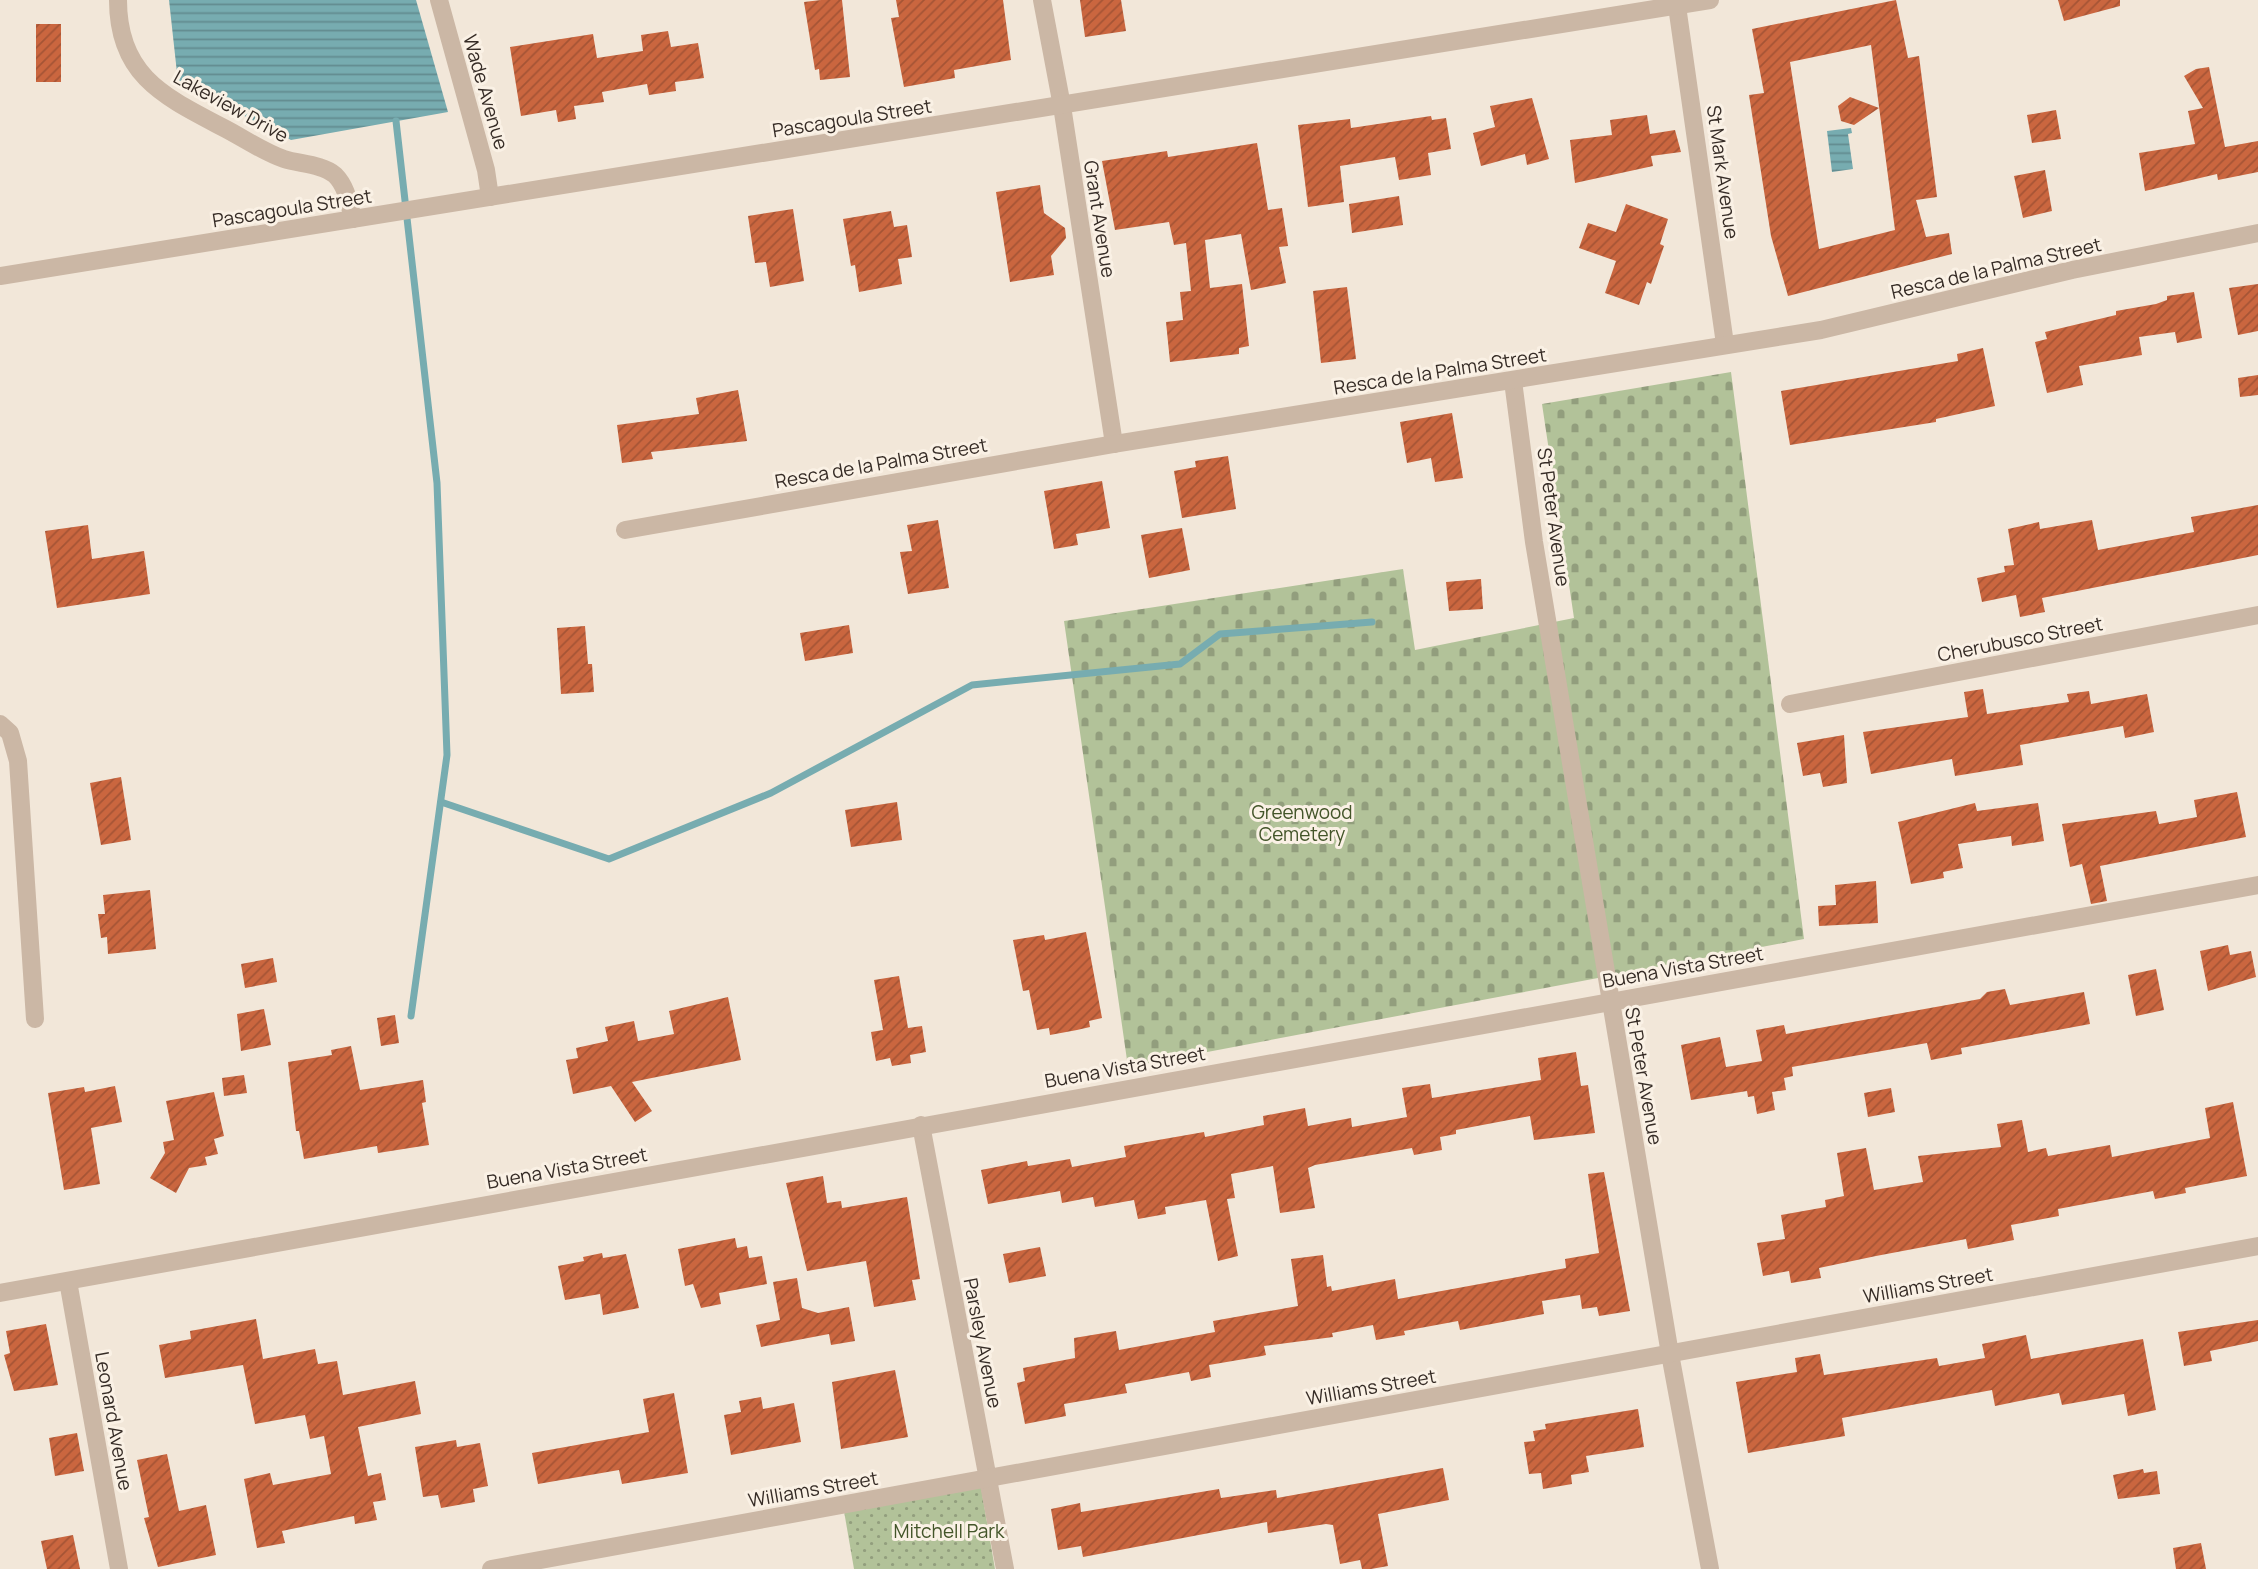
<svg xmlns="http://www.w3.org/2000/svg" width="2258" height="1569" font-family="Manrope,sans-serif">
  <style>
    .cemetery { fill: url(#cemetery-stones) }
    .park { fill: url(#park-dots) }
    .water { fill: url(#water-rules) }
    .lines { fill: none; stroke-linecap: round; stroke-linejoin: round }
    .stream { stroke: #77acb0; stroke-width: 7 }
    .building { fill: url(#building-hatch); fill-rule: evenodd }
    .minor { stroke: #cbb7a5; stroke-width: 18 }
    .labels { text-anchor: middle; stroke-width: 6; stroke-linejoin: round; paint-order: stroke }
    .street-label { font-size: 19px; fill: #362c26; stroke: #faf1e5 }
    .park-label { font-size: 19px; fill: #435529; stroke: #faf1e5 }
  </style>
  <defs>
    <pattern id="cemetery-stones" width="16" height="16" patternUnits="userSpaceOnUse" patternTransform="scale(1.75)"><rect width="16" height="16" fill="#b2c299"/><path d="M2 7V4a2 2 0 0 1 4 0v3zM10 15v-3a2 2 0 0 1 4 0v3z" fill="#929e7d"/></pattern>
    <pattern id="park-dots" width="8" height="8" patternUnits="userSpaceOnUse" patternTransform="scale(1.75)"><rect width="8" height="8" fill="#b2c299"/><path d="M2 2h.1M6 6h.1" fill="none" stroke="#929e7d" stroke-width="1.8" stroke-linecap="round"/></pattern>
    <pattern id="water-rules" width="6" height="5" patternUnits="userSpaceOnUse" patternTransform="scale(1.75)"><rect width="6" height="5" fill="#77acb0"/><path d="M0 2.5h6" fill="none" stroke="#628c8f"/></pattern>
    <pattern id="building-hatch" width="6" height="6" patternUnits="userSpaceOnUse" patternTransform="scale(1.75)"><rect width="6" height="6" fill="#ca663f"/><path d="M-1 1l2-2M0 6l6-6M5 7l2-2" fill="none" stroke="#a55435"/></pattern>
  </defs>
  <rect width="100%" height="100%" fill="#f2e7d9"/>
  <!-- cemetery -->
  <polygon class="cemetery" points="1731,372 1804,939 1128,1067 1064,621 1403,569 1415,650 1574,618 1542,404"/>
  <!-- park -->
  <polygon class="park" points="981,1487 995,1569 854,1569 844,1511"/>
  <!-- water -->
  <g class="water">
    <polygon points="169,0 416,0 448,112 291,140 178,82"/>
    <polygon points="1851,128 1852,133 1848,134 1853,169 1832,172 1827,131"/>
  </g>
  <g class="lines">
    <!-- stream -->
    <g class="stream">
      <polyline points="396,121 437,483 447,755 411,1016"/>
      <polyline points="441,802 609,859 771,793 972,685 1180,664 1220,634 1372,622"/>
    </g>
  </g>
  <!-- building -->
  <g class="building">
    <polygon points="821,0 842,0 850,77 820,80 819,69 815,70 804,2"/>
    <polygon points="896,0 1003,0 1011,60 954,70 955,78 904,87 891,18 899,17"/>
    <polygon points="1080,0 1121,0 1126,31 1085,37"/>
    <path d="M1896,0L1908,58L1919,56L1937,197L1916,200L1926,237L1949,233L1952,254L1788,296L1771,236L1749,95L1764,93L1752,29ZM1871,45L1895,230L1819,249L1790,62Z"/>
    <polygon points="2058,0 2120,0 2120,6 2064,21"/>
    <rect x="36" y="24" width="25" height="58"/>
    <polygon points="668,31 671,47 698,43 704,78 675,82 676,91 649,95 647,84 602,92 604,102 574,106 576,119 558,122 556,110 521,116 510,47 593,34 597,58 643,51 641,35"/>
    <polygon points="2209,67 2225,147 2258,141 2258,172 2218,180 2217,174 2145,191 2139,153 2195,144 2188,111 2203,108 2184,76 2196,69"/>
    <polygon points="1850,97 1879,108 1854,125 1841,121 1838,106"/>
    <polygon points="1532,98 1549,159 1527,165 1525,154 1481,166 1473,133 1495,127 1490,106"/>
    <polygon points="2056,110 2061,139 2032,143 2027,115"/>
    <polygon points="1647,115 1650,134 1675,130 1681,152 1651,156 1653,166 1575,183 1570,140 1612,135 1610,120"/>
    <polygon points="1431,116 1432,120 1446,118 1451,149 1428,153 1431,175 1399,180 1395,157 1340,166 1344,202 1308,207 1298,125 1350,119 1351,128"/>
    <polygon points="1257,143 1268,210 1282,208 1288,246 1279,247 1286,283 1251,290 1241,234 1205,240 1210,288 1242,284 1249,346 1239,348 1239,354 1170,362 1166,322 1183,320 1180,292 1191,291 1186,243 1174,245 1169,222 1115,230 1102,161 1167,151 1168,157"/>
    <polygon points="2045,170 2052,211 2023,218 2014,176"/>
    <polygon points="1040,185 1044,213 1065,228 1066,238 1051,256 1054,275 1010,282 996,192"/>
    <polygon points="1399,196 1403,225 1352,233 1349,204"/>
    <polygon points="1626,204 1668,219 1660,244 1664,246 1651,284 1647,282 1639,305 1605,293 1616,261 1579,248 1588,223 1616,232"/>
    <polygon points="793,209 804,281 770,287 766,262 755,263 748,216"/>
    <polygon points="891,211 894,227 907,225 912,257 898,259 902,284 859,292 855,265 851,266 843,219"/>
    <polygon points="2258,284 2258,331 2238,335 2229,288"/>
    <polygon points="1347,287 1356,359 1321,363 1313,291"/>
    <polygon points="2194,292 2202,338 2177,343 2175,332 2139,337 2142,355 2079,366 2083,385 2047,393 2035,342 2047,339 2045,332 2116,315 2116,311 2156,304 2167,300 2167,296"/>
    <polygon points="1983,348 1995,406 1936,419 1936,422 1790,445 1781,391 1958,361 1957,354"/>
    <polygon points="2258,375 2258,395 2240,397 2238,378"/>
    <polygon points="738,390 747,441 651,452 653,459 622,463 617,425 699,414 696,398"/>
    <polygon points="1452,413 1463,478 1435,482 1431,458 1407,463 1400,422"/>
    <polygon points="1228,456 1236,509 1182,518 1174,471 1196,467 1195,461"/>
    <polygon points="1102,481 1110,528 1076,534 1078,545 1054,549 1044,491"/>
    <polygon points="2258,505 2258,555 2042,598 2045,612 2020,617 2016,595 1982,602 1977,578 2005,572 2004,566 2014,565 2008,529 2039,522 2040,529 2092,520 2098,550 2194,532 2191,517"/>
    <polygon points="938,520 949,588 908,594 900,552 912,551 907,525"/>
    <polygon points="88,525 92,559 144,551 150,594 57,608 45,531"/>
    <polygon points="1182,528 1190,570 1149,578 1141,535"/>
    <polygon points="1481,579 1483,609 1449,611 1446,582"/>
    <polygon points="849,625 853,653 805,661 800,633"/>
    <polygon points="585,626 588,664 592,664 594,692 561,694 557,628"/>
    <polygon points="1983,689 1987,714 2069,702 2067,694 2089,691 2091,704 2147,694 2154,732 2125,738 2123,726 2020,745 2023,765 1955,776 1952,759 1871,774 1863,732 1968,717 1964,692"/>
    <polygon points="1844,735 1847,783 1823,787 1820,773 1803,776 1797,743"/>
    <polygon points="121,777 131,840 101,845 90,783"/>
    <polygon points="2237,792 2246,837 2100,866 2107,901 2091,904 2082,864 2070,867 2062,824 2156,811 2159,824 2197,817 2194,800"/>
    <polygon points="897,802 902,840 851,847 845,810"/>
    <polygon points="1975,803 1977,811 2038,803 2044,841 2012,846 2011,836 1958,844 1963,868 1943,872 1944,878 1911,884 1898,822"/>
    <polygon points="1876,881 1878,923 1819,926 1818,906 1836,905 1835,885"/>
    <polygon points="150,890 156,949 108,954 107,937 101,938 98,914 105,914 103,895"/>
    <polygon points="1086,932 1102,1018 1089,1021 1090,1027 1077,1030 1050,1035 1049,1028 1037,1030 1029,990 1023,991 1013,940 1044,935 1045,940"/>
    <polygon points="2228,945 2230,955 2251,951 2256,977 2208,991 2200,951"/>
    <polygon points="273,958 277,982 245,988 241,964"/>
    <polygon points="2156,969 2164,1010 2136,1016 2128,975"/>
    <polygon points="899,976 908,1028 922,1026 926,1052 910,1055 911,1063 892,1066 890,1058 876,1061 871,1032 883,1030 874,980"/>
    <polygon points="2005,989 2010,1005 2084,992 2090,1024 1961,1048 1962,1054 1931,1060 1927,1043 1792,1067 1793,1076 1784,1078 1786,1090 1772,1092 1775,1110 1757,1114 1754,1096 1748,1097 1747,1091 1691,1100 1681,1045 1720,1037 1726,1067 1762,1061 1756,1030 1784,1025 1786,1034 1980,999 1987,992"/>
    <polygon points="728,997 741,1060 632,1082 652,1111 635,1122 611,1086 573,1094 566,1060 578,1058 576,1048 608,1041 605,1027 634,1021 638,1041 674,1034 669,1011"/>
    <polygon points="264,1009 271,1045 241,1051 237,1014"/>
    <polygon points="395,1015 399,1043 381,1046 377,1018"/>
    <polygon points="351,1046 360,1090 423,1080 426,1102 422,1103 429,1145 378,1153 377,1146 304,1159 299,1131 296,1131 288,1062 332,1055 331,1050"/>
    <polygon points="1576,1052 1581,1086 1588,1085 1595,1133 1534,1140 1530,1116 1456,1130 1456,1134 1440,1137 1442,1150 1414,1155 1412,1148 1315,1165 1308,1168 1315,1208 1280,1213 1273,1166 1231,1174 1235,1198 1227,1199 1238,1256 1218,1261 1206,1200 1165,1207 1166,1214 1138,1219 1134,1200 1095,1207 1093,1197 1062,1203 1060,1191 988,1204 981,1170 1027,1161 1028,1166 1070,1159 1072,1167 1126,1157 1124,1146 1204,1132 1205,1137 1264,1125 1263,1116 1305,1108 1308,1126 1351,1118 1352,1127 1407,1117 1402,1088 1430,1084 1432,1098 1541,1080 1538,1058"/>
    <polygon points="244,1075 247,1093 224,1096 222,1078"/>
    <polygon points="115,1086 122,1122 91,1128 100,1184 64,1190 48,1093 84,1087 85,1092"/>
    <polygon points="1891,1088 1895,1112 1868,1117 1864,1093"/>
    <polygon points="214,1092 224,1136 214,1139 218,1154 205,1157 207,1165 189,1168 176,1193 150,1178 165,1153 163,1142 174,1140 166,1101"/>
    <polygon points="2233,1102 2247,1176 2185,1188 2186,1193 2155,1199 2153,1191 2058,1209 2059,1216 2011,1225 2014,1240 1968,1249 1966,1239 1876,1256 1819,1268 1821,1278 1791,1283 1789,1271 1763,1276 1757,1243 1785,1239 1781,1215 1826,1207 1825,1200 1844,1196 1837,1153 1866,1148 1874,1190 1923,1182 1918,1156 2001,1147 1997,1124 2022,1120 2028,1152 2046,1148 2048,1156 2110,1145 2112,1157 2210,1138 2205,1108"/>
    <polygon points="1604,1172 1630,1311 1599,1316 1597,1307 1582,1309 1580,1295 1542,1301 1544,1314 1460,1330 1458,1321 1404,1331 1405,1335 1376,1340 1373,1325 1332,1333 1333,1337 1264,1346 1266,1355 1262,1356 1209,1365 1211,1377 1191,1381 1189,1372 1125,1384 1127,1393 1064,1404 1066,1416 1025,1424 1017,1383 1025,1381 1023,1368 1075,1358 1074,1338 1116,1331 1119,1350 1215,1332 1213,1321 1298,1306 1291,1259 1323,1255 1327,1287 1331,1286 1332,1291 1395,1279 1398,1299 1566,1268 1565,1259 1599,1253 1588,1174"/>
    <polygon points="823,1176 827,1203 841,1201 842,1208 907,1197 920,1279 912,1280 916,1300 874,1307 866,1261 807,1271 786,1183"/>
    <polygon points="735,1238 737,1248 747,1246 749,1258 762,1256 767,1284 719,1293 721,1304 701,1308 693,1284 685,1286 678,1249"/>
    <polygon points="1040,1247 1046,1276 1009,1283 1003,1254"/>
    <polygon points="602,1253 603,1258 626,1254 639,1308 603,1315 600,1294 565,1300 558,1266 584,1261 583,1257"/>
    <polygon points="797,1278 802,1308 818,1313 849,1307 855,1341 831,1345 829,1334 761,1347 756,1325 780,1320 773,1282"/>
    <polygon points="256,1319 263,1359 315,1349 318,1364 337,1361 343,1395 415,1381 421,1414 358,1427 368,1476 381,1473 386,1500 373,1502 377,1520 355,1524 354,1516 282,1531 285,1543 257,1548 244,1479 270,1473 273,1485 331,1474 324,1436 310,1439 305,1415 255,1424 243,1365 165,1378 159,1345 191,1339 190,1331"/>
    <polygon points="2258,1320 2258,1341 2210,1351 2212,1361 2184,1366 2178,1332"/>
    <polygon points="46,1324 58,1385 14,1391 4,1355 10,1353 6,1331"/>
    <polygon points="2026,1335 2031,1359 2143,1339 2156,1410 2128,1416 2124,1394 2062,1405 2059,1393 1995,1406 1992,1390 1842,1418 1845,1436 1748,1453 1736,1382 1797,1372 1795,1358 1820,1354 1824,1375 1937,1358 1939,1366 1985,1358 1982,1344"/>
    <polygon points="895,1370 908,1437 841,1449 832,1382"/>
    <polygon points="674,1393 688,1473 622,1484 619,1470 538,1484 532,1453 649,1432 643,1399"/>
    <polygon points="761,1397 763,1409 794,1403 801,1442 731,1455 724,1415 741,1412 739,1401"/>
    <polygon points="1638,1409 1644,1447 1586,1456 1589,1472 1571,1475 1572,1484 1543,1489 1541,1473 1529,1474 1524,1442 1535,1441 1533,1431 1546,1429 1545,1424"/>
    <polygon points="77,1433 84,1471 55,1476 49,1438"/>
    <polygon points="456,1440 457,1447 480,1443 488,1486 473,1489 475,1502 441,1508 438,1495 423,1497 415,1447"/>
    <polygon points="167,1454 179,1511 206,1505 216,1555 158,1567 144,1518 149,1517 137,1460"/>
    <polygon points="1443,1468 1449,1500 1378,1514 1388,1566 1371,1569 1362,1569 1360,1560 1340,1564 1333,1525 1326,1524 1268,1533 1267,1522 1083,1557 1081,1546 1058,1550 1051,1509 1080,1503 1081,1512 1219,1489 1221,1498 1276,1490 1277,1498"/>
    <polygon points="2143,1469 2144,1473 2157,1471 2160,1494 2118,1499 2113,1475"/>
    <polygon points="73,1535 80,1569 47,1569 41,1541"/>
    <polygon points="2201,1543 2206,1569 2176,1569 2173,1548"/>
  </g>
  <g class="lines">
    <!-- minor -->
    <g class="minor">
      <path d="M118,0C118,75 163,96 222,127C242,137 263,152 284,159C299,164 322,164 335,175C347,187 349,204 353,219"/>
      <polyline points="439,0 486,170 490,197"/>
      <polyline points="1042,0 1062,106 1114,444"/>
      <polyline points="1677,6 1725,344"/>
      <polyline points="0,276 1710,0"/>
      <polyline points="1513,381 1534,542 1670,1354 1710,1569"/>
      <polyline points="625,530 1114,444 1821,330 2072,270 2258,233"/>
      <polyline points="1790,704 2258,615"/>
      <polyline points="0,724 10,733 18,761 35,1019"/>
      <polyline points="921,1125 1005,1569"/>
      <polyline points="68,1281 119,1569"/>
      <polyline points="0,1293 2258,885"/>
      <polyline points="491,1569 2258,1246"/>
    </g>
  </g>
  <g class="labels">
    <!-- street labels -->
    <g class="street-label">
      <text transform="translate(486 92) rotate(74)" y="7">Wade Avenue</text>
      <text transform="translate(231 106) rotate(29)" y="7">Lakeview Drive</text>
      <text transform="translate(852 118) rotate(-9)" y="7">Pascagoula Street</text>
      <text transform="translate(1723 172) rotate(82)" y="7">St Mark Avenue</text>
      <text transform="translate(292 208) rotate(-9)" y="7">Pascagoula Street</text>
      <text transform="translate(1100 219) rotate(81)" y="7">Grant Avenue</text>
      <text transform="translate(1996 268) rotate(-13)" y="7">Resca de la Palma Street</text>
      <text transform="translate(1440 371) rotate(-9)" y="7">Resca de la Palma Street</text>
      <text transform="translate(881 463) rotate(-10)" y="7">Resca de la Palma Street</text>
      <text transform="translate(1554 517) rotate(82)" y="7">St Peter Avenue</text>
      <text transform="translate(2020 639) rotate(-11)" y="7">Cherubusco Street</text>
      <text transform="translate(1683 967) rotate(-10)" y="7">Buena Vista Street</text>
      <text transform="translate(1125 1067) rotate(-10)" y="7">Buena Vista Street</text>
      <text transform="translate(1644 1076) rotate(80)" y="7">St Peter Avenue</text>
      <text transform="translate(567 1168) rotate(-10)" y="7">Buena Vista Street</text>
      <text transform="translate(1928 1285) rotate(-10)" y="7">Williams Street</text>
      <text transform="translate(983 1343) rotate(79)" y="7">Parsley Avenue</text>
      <text transform="translate(1371 1387) rotate(-10)" y="7">Williams Street</text>
      <text transform="translate(114 1421) rotate(80)" y="7">Leonard Avenue</text>
      <text transform="translate(813 1489) rotate(-10)" y="7">Williams Street</text>
    </g>
    <!-- park labels -->
    <g class="park-label">
      <text x="1302" y="819">Greenwood<tspan x="1302" dy="22">Cemetery</tspan></text>
      <text x="949" y="1538">Mitchell Park</text>
    </g>
  </g>
</svg>
